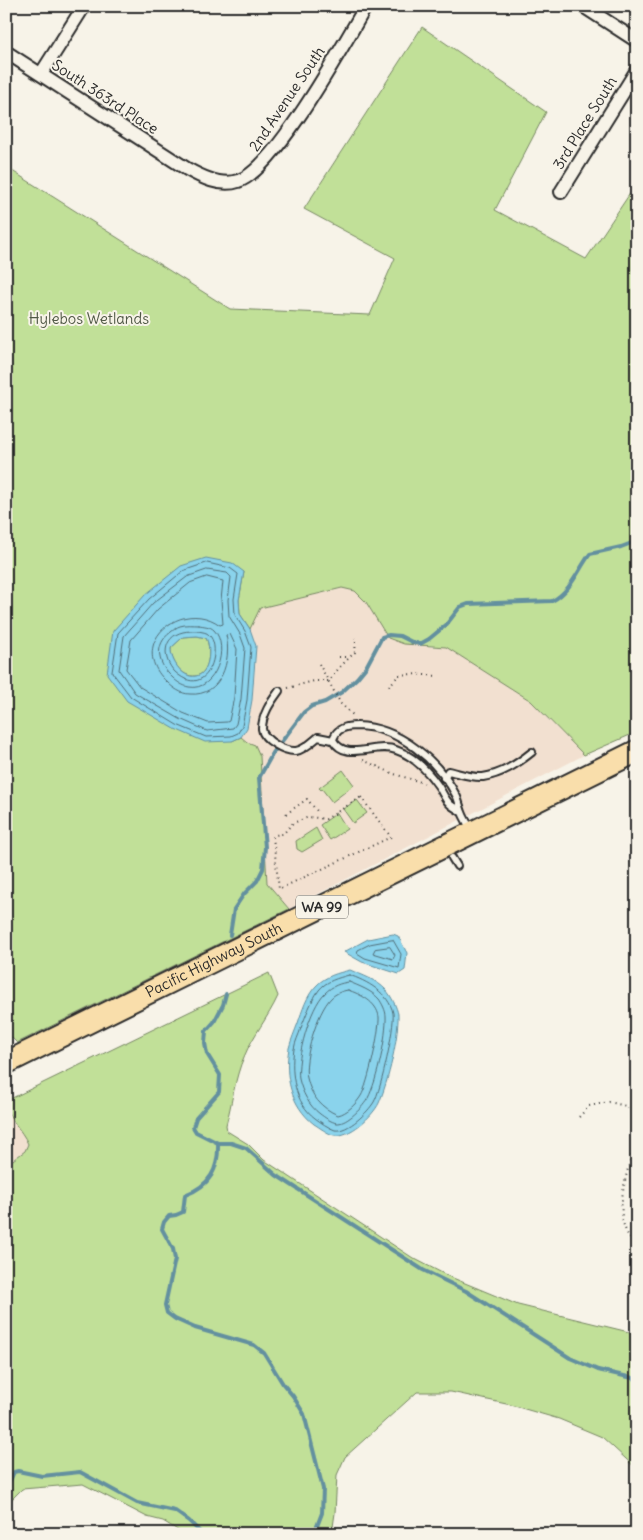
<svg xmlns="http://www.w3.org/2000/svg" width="643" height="1540" font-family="Delius,sans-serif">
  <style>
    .built { fill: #f2e0d0 }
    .green { fill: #c1e098; stroke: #768662 }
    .water { fill: #8ad3ec; stroke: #64909f; fill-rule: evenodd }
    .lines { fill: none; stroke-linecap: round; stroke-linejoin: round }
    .shore { stroke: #516e78; stroke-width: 1 }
    .stream { stroke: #64909f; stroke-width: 4 }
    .lane-casing { stroke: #2b2b2b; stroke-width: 10 }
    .street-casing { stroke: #2b2b2b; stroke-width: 16 }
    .primary-casing { stroke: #2b2b2b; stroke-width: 25 }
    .path { stroke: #2b2b2b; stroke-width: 2; stroke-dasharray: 1 4; stroke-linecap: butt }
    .lane { stroke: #f7f3e8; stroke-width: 6 }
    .street { stroke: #f7f3e8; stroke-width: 12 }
    .primary { stroke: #f9deab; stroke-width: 21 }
    .labels { text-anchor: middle; stroke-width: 4; stroke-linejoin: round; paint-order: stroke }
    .shield { fill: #f7f3e8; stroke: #686764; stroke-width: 1 }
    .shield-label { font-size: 14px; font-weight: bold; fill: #2b2b2b }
    .street-label { font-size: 15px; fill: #2b2b2b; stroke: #f7f3e8 }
    .park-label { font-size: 15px; fill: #505846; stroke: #f7f3e8 }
  </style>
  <rect width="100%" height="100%" fill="#f7f3e8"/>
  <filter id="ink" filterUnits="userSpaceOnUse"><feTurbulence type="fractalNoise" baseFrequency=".02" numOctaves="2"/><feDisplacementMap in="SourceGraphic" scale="10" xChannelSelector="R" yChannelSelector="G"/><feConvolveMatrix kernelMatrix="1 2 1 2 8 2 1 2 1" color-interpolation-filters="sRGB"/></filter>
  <g filter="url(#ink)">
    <!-- built -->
    <g class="built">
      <polygon points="343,588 355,591 366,602 388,638 431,647 446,647 531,701 584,755 289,909 267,883 260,756 241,737 247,728 252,700 255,668 256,646 250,629 260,608"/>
      <polygon points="6,1110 25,1136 28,1144 25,1151 6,1165"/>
    </g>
    <!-- green -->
    <g class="green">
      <polygon points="422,27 546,112 495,210 586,259 637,183 637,732 584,755 531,701 446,647 404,644 388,638 366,602 355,591 342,588 260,608 250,629 240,614 239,600 244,572 113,631 232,741 241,737 247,742 255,745 260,756 267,883 289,909 17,1043 6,1032 6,167 230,309 370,315 395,258 304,209"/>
      <path d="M197,636L206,638C211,647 210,670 199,675C184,681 170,661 171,648L183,637Z"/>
      <polygon points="343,770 354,785 332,802 322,789 321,790 319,788"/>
      <polygon points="357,800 367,813 353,823 343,809"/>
      <polygon points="337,813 347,829 330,840 320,825"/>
      <polygon points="316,828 322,840 302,852 297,849 296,841"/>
      <path d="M269,973L278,996C268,1018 253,1035 244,1057C235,1077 232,1103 226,1125L227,1131L248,1144L264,1160L413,1258L448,1276L518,1305L637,1334V1469L602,1437L559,1419L511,1405L451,1392H417L345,1457L337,1475L335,1513L332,1534H184L163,1521L147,1517L83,1484L22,1489L10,1501L6,1507V1165L25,1151L28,1144C22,1129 6,1118 6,1101Z"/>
    </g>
    <!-- water -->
    <g class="water">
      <path d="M206,558L232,563L244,572L239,600L240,614L250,629L256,646L252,700L247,728L241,737L232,741L205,742L175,729L127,701L107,674L113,631L145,595L181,566ZM197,636L206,638C211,646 210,670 199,675C184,682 170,660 171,648L183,637Z"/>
      <polygon points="393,934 398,936 407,953 405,970 399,974 362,962 344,952 368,939"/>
      <path d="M350,970C362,975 377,980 386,990C391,995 397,1008 398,1014C399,1037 388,1082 379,1103C373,1116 349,1138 334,1135C328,1134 319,1127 314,1124C291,1106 284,1076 289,1048C291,1040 295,1031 298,1023C302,1011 307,995 316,986C325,976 338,973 350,970Z"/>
    </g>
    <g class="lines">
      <!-- shore -->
      <g class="shore">
        <polygon points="207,563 230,568 238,574 234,599 235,615 245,631 251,647 247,700 242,726 238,733 231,736 206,737 177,725 131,697 112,672 118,633 149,599 183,571"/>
        <polygon points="207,570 227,573 231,577 228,600 229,616 240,634 245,648 241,699 236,724 233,728 207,731 180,719 135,693 119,670 124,636 153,603 187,577"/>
        <path d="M207,577L223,581L221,600L223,624L220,625C182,597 125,644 167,682C173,688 181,694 190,694C221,697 232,660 226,635L230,634L237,649L234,697L229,721L227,722L208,723L183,713L140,687L126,669L131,640L158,609L190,583Z"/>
        <path d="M199,625C204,626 210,626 214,630C230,646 216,692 189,687C183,686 177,682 173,678C158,665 153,645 171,632C174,630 176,627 180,626C186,624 193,625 199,625Z"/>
        <path d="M198,631C202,632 207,632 209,635C223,647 208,702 175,672C162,659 162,637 183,632C187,631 193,631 198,631Z"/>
        <polygon points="393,940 401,954 399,968 365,958 357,953 358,950 370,944"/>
        <polygon points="390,947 395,955 393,959 373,953 375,949"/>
        <path d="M349,975C367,981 389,993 393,1013C395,1027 381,1090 374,1102C368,1112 348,1132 335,1130C329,1128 320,1122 315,1118C295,1103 290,1074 294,1049C295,1042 299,1035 301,1028C306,1015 311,1001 319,990C326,981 338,978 349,975Z"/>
        <path d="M349,982C359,986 372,991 379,999C382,1003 386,1011 386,1016C387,1035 377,1081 368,1098C364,1106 347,1124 337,1123C331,1122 324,1117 320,1114C309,1106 302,1092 299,1079C296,1058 310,1007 325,993C332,986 340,983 349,982Z"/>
        <path d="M348,990C360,994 377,1002 379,1017C380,1030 368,1085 361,1096C356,1104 347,1113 338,1115C321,1108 311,1096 307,1078C303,1060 317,1012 331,998C336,993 342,991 348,990Z"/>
      </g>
      <!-- stream -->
      <g class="stream">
        <path d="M230,935L234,909L244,894L257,881L263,869L265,847L259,778L273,753L304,712L312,706L325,702L342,692L357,678L366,667L382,637L389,635L400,636L412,642L420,644L429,639L446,625L460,607L468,604L552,601C571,591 578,570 590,554L621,547L637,541"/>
        <path d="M226,994L223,1005L214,1022L206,1031L205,1043L207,1054L220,1075L219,1092L196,1118L193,1127L196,1132L218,1143C219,1169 210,1186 185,1195L183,1212L176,1215L169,1216L164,1222L162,1229L173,1249L175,1259L165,1305L167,1313L175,1319L195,1328L254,1345L264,1353L283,1384L293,1396L304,1414L323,1489L322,1513L314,1534"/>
        <polyline points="218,1143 231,1143 246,1148 276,1175 423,1270 466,1291 570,1358 598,1370 637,1379"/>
        <polyline points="6,1489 14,1472 18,1471 42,1476 80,1472 137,1503 175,1511 189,1521 202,1534"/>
      </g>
      <!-- lane casing -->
      <g class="lane-casing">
        <g id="lane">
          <path d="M279,691C271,702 262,714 262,729C263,740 285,752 296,751C304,750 312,742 318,737L333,740"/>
          <path d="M444,778L448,771C458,773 472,778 483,777C502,774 517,764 532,752"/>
          <path d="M461,812C458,809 452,807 449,803C445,799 442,792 439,787C428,771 414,756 396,750C375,742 346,763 333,740C336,728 346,726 357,726C399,727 439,761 457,797C459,802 460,807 462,812C464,818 468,824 471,829"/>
          <polyline points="452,858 457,866"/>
        </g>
      </g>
      <!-- street casing -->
      <g class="street-casing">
        <g id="street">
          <polyline points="583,6 637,41"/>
          <path d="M6,52L187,169C201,177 221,187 238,181C275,170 344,43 366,6"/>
          <polyline points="41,74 84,6"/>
          <polyline points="561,192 637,70"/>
        </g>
      </g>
      <!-- primary casing -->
      <g class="primary-casing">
        <g id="primary">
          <path id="s1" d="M6,1063L637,751"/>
        </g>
      </g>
      <!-- path -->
      <g class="path">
        <polyline points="339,657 349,657"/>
        <polyline points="319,664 341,704 355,717"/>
        <polyline points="389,686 399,675 412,674 439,676"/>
        <polyline points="288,688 314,681 329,681 339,668 355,652 356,641 355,638"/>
        <polyline points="363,760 394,774 424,783"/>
        <polygon points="361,797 391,837 279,889 273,837 275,835 283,834 293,823 309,817 326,819"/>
        <polyline points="286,814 307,799 317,811"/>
        <polyline points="579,1117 589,1106 609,1102 626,1106 634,1114 637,1126"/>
        <path d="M637,1131C632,1166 605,1217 637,1246"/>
      </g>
      <!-- lane -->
      <use href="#lane" class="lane"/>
      <!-- street -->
      <use href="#street" class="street"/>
      <!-- primary -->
      <use href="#primary" class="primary"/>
    </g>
  </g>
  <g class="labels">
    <!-- shield labels -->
    <rect class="shield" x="296" y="895.5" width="52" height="23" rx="4"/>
    <g class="shield-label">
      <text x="322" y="912">WA 99</text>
    </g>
    <!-- street labels -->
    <g class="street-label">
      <text transform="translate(105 97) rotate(33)" y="5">South 363rd Place</text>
      <text transform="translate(287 99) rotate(-56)" y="5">2nd Avenue South</text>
      <text transform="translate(585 123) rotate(-58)" y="5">3rd Place South</text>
      <text dy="5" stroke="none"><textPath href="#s1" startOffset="232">Pacific Highway South</textPath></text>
    </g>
    <!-- park labels -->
    <g class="park-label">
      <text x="89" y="324">Hylebos Wetlands</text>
    </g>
  </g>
  <!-- margin -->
  <rect width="643" height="1540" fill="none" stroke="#f7f3e8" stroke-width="25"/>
  <rect x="12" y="12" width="618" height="1515" fill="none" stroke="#2b2b2b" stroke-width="2" filter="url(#ink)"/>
</svg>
